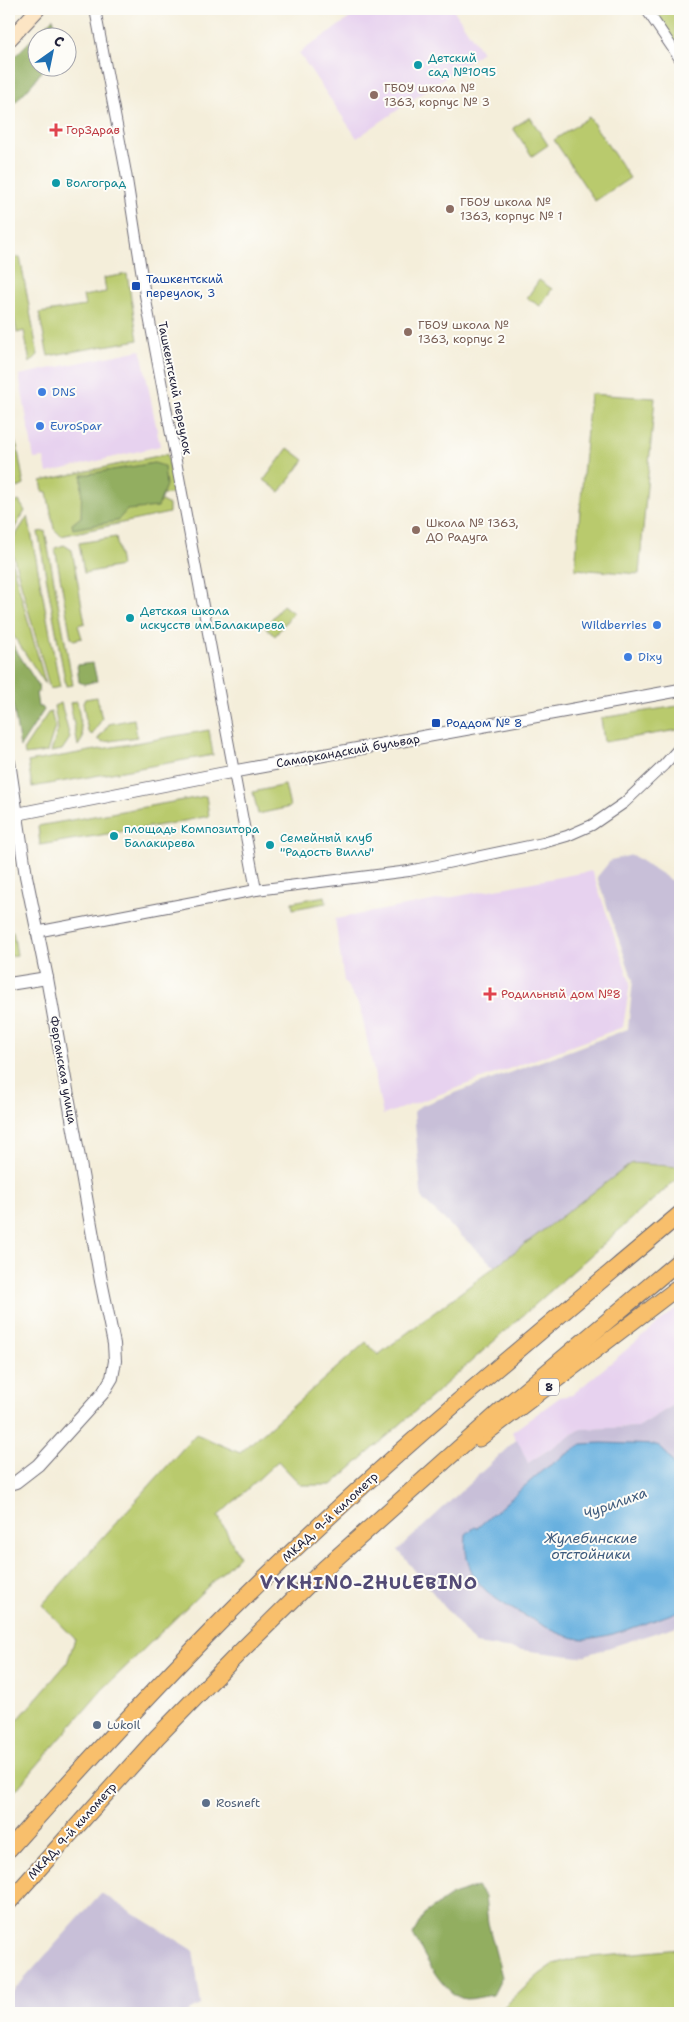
<svg xmlns="http://www.w3.org/2000/svg" width="689" height="2022" font-family="'Shantell Sans',sans-serif">
  <style>
    .built { fill: #e7d2ef }
    .industrial { fill: #c8bfd8 }
    .green { fill: #b9ca6d; stroke: #6e7654 }
    .forest { fill: #92ae60; stroke: #5a684e }
    .water { fill: #67b0df; stroke: #44698d }
    .lines { fill: none; stroke-linecap: round; stroke-linejoin: round }
    .minor-casing { stroke: #6c6973; stroke-width: 12 }
    .tertiary-casing { stroke: #6c6973; stroke-width: 14 }
    .secondary-casing { stroke: #6c6973; stroke-width: 16 }
    .primary-casing { stroke: #6c6973; stroke-width: 17 }
    .trunk-casing { stroke: #6c6973; stroke-width: 18 }
    .minor { stroke: #fff; stroke-width: 10 }
    .tertiary { stroke: #fff; stroke-width: 12 }
    .secondary { stroke: #fce5c4; stroke-width: 14 }
    .primary { stroke: #f8bf6c; stroke-width: 15 }
    .trunk { stroke: #f8bf6c; stroke-width: 16 }
    .culture-dot { fill: #0f9aa8; stroke: #fdfcf7; stroke-width: 2 }
    .education-dot { fill: #8d6e63; stroke: #fdfcf7; stroke-width: 2 }
    .health-dot { fill: #e0444e; stroke: #fdfcf7; stroke-width: 2 }
    .transit-dot { fill: #1a4fb4; stroke: #fdfcf7; stroke-width: 2 }
    .shop-dot { fill: #3f7fe0; stroke: #fdfcf7; stroke-width: 2 }
    .service-dot { fill: #5c6f8a; stroke: #fdfcf7; stroke-width: 2 }
    .labels { text-anchor: middle; stroke-width: 4; stroke-linejoin: round; paint-order: stroke }
    .shield { fill: #fdfcf7; stroke: #646373; stroke-width: 1 }
    .shield-label { font-size: 11px; font-weight: bold; fill: #22223b }
    .culture-label { font-size: 12px; fill: #0d838f; stroke: #fdfcf7; text-anchor: start }
    .education-label { font-size: 12px; fill: #785e54; stroke: #fdfcf7; text-anchor: start }
    .health-label { font-size: 12px; fill: #be3a42; stroke: #fdfcf7; text-anchor: start }
    .transit-label { font-size: 12px; fill: #164399; stroke: #fdfcf7; text-anchor: start }
    .street-label { font-size: 12px; fill: #22223b; stroke: #fdfcf7 }
    .shop-label { font-size: 12px; fill: #366cbe; stroke: #fdfcf7; text-anchor: start }
    .service-label { font-size: 12px; fill: #4e5e75; stroke: #fdfcf7; text-anchor: start }
    .water-label { font-size: 14px; font-style: italic; fill: #3e5b7d; stroke: #fdfcf7 }
    .district-label { font-size: 18px; font-weight: bold; letter-spacing: 1px; fill: #534b76; stroke: #fdfcf7 }
  </style>
  <rect width="100%" height="100%" fill="#fdfcf7"/>
  <filter id="ink" filterUnits="userSpaceOnUse"><feTurbulence type="fractalNoise" baseFrequency=".02" numOctaves="2"/><feDisplacementMap in="SourceGraphic" scale="10" xChannelSelector="R" yChannelSelector="G"/><feConvolveMatrix kernelMatrix="1 2 1 2 8 2 1 2 1" color-interpolation-filters="sRGB"/></filter>
  <filter id="wash" filterUnits="userSpaceOnUse"><feTurbulence type="fractalNoise" baseFrequency=".0096" numOctaves="4" result="noise"/><feDisplacementMap in="SourceGraphic" scale="20" xChannelSelector="R" yChannelSelector="G"/><feGaussianBlur stdDeviation="1.12" result="paint"/><feColorMatrix in="noise" values="0 0 0 0 0 0 0 0 0 0 0 0 0 0 0 0 0 1.4 0 .05"/><feComposite in="paint" operator="in"/></filter>
  <g filter="url(#wash)">
    <rect width="100%" height="100%" fill="#f4eeda"/>
    <!-- built -->
    <g class="built">
      <polygon points="363,9 453,9 482,52 357,138 299,53"/>
      <polygon points="141,350 160,446 47,473 44,458 34,459 19,375"/>
      <polygon points="592,871 630,982 623,1027 383,1115 360,1006 344,981 335,919"/>
      <polygon points="680,1305 680,1405 672,1406 638,1427 581,1429 528,1463 512,1432 560,1397 572,1395"/>
    </g>
    <!-- industrial -->
    <g class="industrial">
      <polygon points="632,855 680,886 680,1166 632,1163 497,1269 423,1200 421,1192 414,1112 420,1106 628,1029 633,980 597,877 611,860"/>
      <polygon points="680,1405 680,1625 579,1657 475,1644 398,1550 517,1439 528,1463 581,1429 638,1427 672,1406"/>
      <polygon points="101,1893 193,1950 201,2005 184,2013 9,2013 9,1996"/>
    </g>
    <!-- green -->
    <g class="green">
      <polygon points="649,9 680,9 680,55"/>
      <polygon points="530,117 548,145 532,156 513,128"/>
      <polygon points="589,117 630,178 595,201 554,140"/>
      <polygon points="20,257 38,355 30,363 24,331 17,333 9,292 9,259"/>
      <polygon points="127,274 138,340 48,356 39,313 85,306 83,296 106,292 104,278"/>
      <polygon points="539,280 552,289 540,306 527,298"/>
      <polygon points="590,394 655,398 639,574 575,569"/>
      <polygon points="9,430 17,446 24,485 18,488 9,468"/>
      <polygon points="288,448 304,460 280,492 264,480"/>
      <polygon points="167,454 174,493 164,495 149,488 156,498 169,505 169,513 61,536 54,529 47,492 43,491 41,481"/>
      <polygon points="19,501 25,511 9,537 9,506"/>
      <polygon points="28,516 60,687 50,689 10,544"/>
      <polygon points="45,531 73,685 66,686 38,532"/>
      <polygon points="116,537 121,566 84,573 79,543"/>
      <polygon points="64,545 72,550 85,623 78,625 82,638 74,640 71,638 55,548"/>
      <polygon points="9,552 46,685 11,632 9,622"/>
      <polygon points="283,605 293,613 275,636 265,627"/>
      <polygon points="97,697 102,719 92,735 88,732 83,703 85,699"/>
      <polygon points="77,701 83,738 78,746 70,703"/>
      <polygon points="61,703 70,738 62,750 51,752 58,729 54,706"/>
      <polygon points="678,706 680,708 680,727 678,730 604,742 601,718"/>
      <polygon points="51,712 55,727 47,752 25,755 24,749 48,713"/>
      <polygon points="134,719 137,737 103,742 98,739 109,724"/>
      <polygon points="209,730 213,755 32,787 28,762"/>
      <polygon points="285,785 290,807 258,814 253,792"/>
      <polygon points="206,796 209,816 174,823 40,845 38,826"/>
      <polygon points="325,896 326,903 293,909 292,902"/>
      <polygon points="13,931 17,955 9,956 9,932"/>
      <polygon points="632,1163 680,1167 680,1176 332,1485 301,1485 278,1461 218,1516 239,1556 102,1690 9,1798 9,1730 67,1663 75,1639 42,1605 196,1434 240,1453 366,1342 378,1355"/>
      <polygon points="680,1949 680,2013 497,2013 540,1974 555,1964 571,1959"/>
    </g>
    <!-- forest -->
    <g class="forest">
      <polygon points="53,18 59,37 38,38 38,68 44,68 33,83 9,109 9,62"/>
      <polygon points="154,463 164,466 166,485 158,507 127,510 117,521 73,529 72,524 81,517 82,475"/>
      <polygon points="11,642 38,685 39,692 36,693 38,707 42,707 44,710 20,747 9,680 9,643"/>
      <polygon points="93,663 97,681 84,684 79,682 77,665"/>
      <path d="M477,1887L485,1897L488,1923L502,1977L493,1995C484,1996 474,1999 466,1999C443,1997 422,1951 413,1934L424,1914L452,1895Z"/>
    </g>
    <!-- water -->
    <path class="water" d="M602,1443L657,1445L667,1454L679,1471H680V1611C654,1620 610,1638 584,1639C568,1639 551,1630 537,1622C498,1602 461,1585 466,1534L475,1527L477,1528L543,1470L582,1444Z"/>
  </g>
  <g filter="url(#ink)">
    <g class="lines">
      <!-- minor casing -->
      <g class="minor-casing">
        <g id="minor">
          <polyline points="95,9 126,173 145,295 256,890"/>
          <polyline points="646,9 680,59"/>
          <polyline points="36,932 256,890 409,871 543,843 567,836 592,825 624,803 664,765 680,747"/>
        </g>
      </g>
      <!-- tertiary casing -->
      <g class="tertiary-casing">
        <g id="tertiary">
          <polyline points="9,762 26,876 47,978 101,1281 114,1344 115,1361 112,1378 103,1393 86,1412 38,1465 16,1482 9,1484"/>
          <polyline points="17,814 220,774 680,690"/>
          <polyline points="9,984 47,978"/>
        </g>
      </g>
      <!-- secondary casing -->
      <g class="secondary-casing">
        <polyline id="secondary" points="9,40 38,9"/>
      </g>
      <!-- primary casing -->
      <g class="primary-casing">
        <polyline id="primary" points="479,1439 680,1286"/>
      </g>
      <!-- trunk casing -->
      <g class="trunk-casing">
        <g id="trunk">
          <path d="M9,1849C103,1744 198,1640 301,1543C422,1428 552,1322 680,1214"/>
          <polyline points="9,1902 157,1737 241,1651 325,1568 504,1408 680,1260"/>
        </g>
      </g>
      <!-- minor -->
      <use href="#minor" class="minor"/>
      <!-- tertiary -->
      <use href="#tertiary" class="tertiary"/>
      <!-- secondary -->
      <use href="#secondary" class="secondary"/>
      <!-- primary -->
      <use href="#primary" class="primary"/>
      <!-- trunk -->
      <use href="#trunk" class="trunk"/>
    </g>
  </g>
  <!-- markers -->
  <g class="culture-dot">
    <circle cx="418" cy="65" r="5"/>
    <circle cx="56" cy="183" r="5"/>
    <circle cx="130" cy="618" r="5"/>
    <circle cx="114" cy="836" r="5"/>
    <circle cx="270" cy="845" r="5"/>
  </g>
  <g class="education-dot">
    <circle cx="374" cy="95" r="5"/>
    <circle cx="450" cy="209" r="5"/>
    <circle cx="408" cy="332" r="5"/>
    <circle cx="416" cy="530" r="5"/>
  </g>
  <g class="health-dot">
    <path d="M53.5 122.5h5v5h5v5h-5v5h-5v-5h-5v-5h5z"/>
    <path d="M487.5 986.5h5v5h5v5h-5v5h-5v-5h-5v-5h5z"/>
  </g>
  <g class="transit-dot">
    <rect x="131" y="281" width="10" height="10" rx="2.5"/>
    <rect x="431" y="718" width="10" height="10" rx="2.5"/>
  </g>
  <g class="shop-dot">
    <circle cx="42" cy="392" r="5"/>
    <circle cx="40" cy="426" r="5"/>
    <circle cx="657" cy="625" r="5"/>
    <circle cx="628" cy="657" r="5"/>
  </g>
  <g class="service-dot">
    <circle cx="97" cy="1725" r="5"/>
    <circle cx="206" cy="1803" r="5"/>
  </g>
  <g class="labels">
    <!-- shield labels -->
    <rect class="shield" x="539" y="1378.5" width="20" height="17" rx="4"/>
    <g class="shield-label">
      <text x="549" y="1391">8</text>
    </g>
    <!-- culture labels -->
    <g class="culture-label">
      <text x="428" y="62">Детский<tspan x="428" dy="14">сад №1095</tspan></text>
      <text x="66" y="187">Волгоград</text>
      <text x="140" y="615">Детская школа<tspan x="140" dy="14">искусств им.Балакирева</tspan></text>
      <text x="124" y="833">площадь Композитора<tspan x="124" dy="14">Балакирева</tspan></text>
      <text x="280" y="842">Семейный клуб<tspan x="280" dy="14">"Радость Вилль"</tspan></text>
    </g>
    <!-- education labels -->
    <g class="education-label">
      <text x="384" y="92">ГБОУ школа №<tspan x="384" dy="14">1363, корпус № 3</tspan></text>
      <text x="460" y="206">ГБОУ школа №<tspan x="460" dy="14">1363, корпус № 1</tspan></text>
      <text x="418" y="329">ГБОУ школа №<tspan x="418" dy="14">1363, корпус 2</tspan></text>
      <text x="426" y="527">Школа № 1363,<tspan x="426" dy="14">ДО Радуга</tspan></text>
    </g>
    <!-- health labels -->
    <g class="health-label">
      <text x="66" y="134">ГорЗдрав</text>
      <text x="501" y="998">Родильный дом №8</text>
    </g>
    <!-- transit labels -->
    <g class="transit-label">
      <text x="146" y="283">Ташкентский<tspan x="146" dy="14">переулок, 3</tspan></text>
      <text x="446" y="727">Роддом № 8</text>
    </g>
    <!-- street labels -->
    <g class="street-label">
      <text transform="translate(175 388) rotate(79)" y="4">Ташкентский переулок</text>
      <text transform="translate(348 751) rotate(-10)" y="4">Самаркандский бульвар</text>
      <text transform="translate(63 1070) rotate(80)" y="4">Ферганская улица</text>
      <text transform="translate(330 1517) rotate(-43)" y="4">МКАД, 9-й километр</text>
      <text transform="translate(72 1831) rotate(-48)" y="4">МКАД, 9-й километр</text>
    </g>
    <!-- shop labels -->
    <g class="shop-label">
      <text x="52" y="396">DNS</text>
      <text x="50" y="430">EuroSpar</text>
      <text x="647" y="629" text-anchor="end">Wildberries</text>
      <text x="638" y="661">Dixy</text>
    </g>
    <!-- service labels -->
    <g class="service-label">
      <text x="107" y="1729">Lukoil</text>
      <text x="216" y="1807">Rosneft</text>
    </g>
    <!-- water labels -->
    <g class="water-label">
      <text transform="translate(615 1503) rotate(-20)" y="5">Чурилиха</text>
      <text x="591" y="1543">Жулебинские<tspan x="591" dy="16">отстойники</tspan></text>
    </g>
    <!-- district labels -->
    <g class="district-label">
      <text x="369" y="1589">VYKHINO-ZHULEBINO</text>
    </g>
  </g>
  <!-- margin -->
  <rect width="689" height="2022" fill="none" stroke="#fdfcf7" stroke-width="30"/>
  <!-- north arrow -->
  <g transform="translate(52 52) rotate(33)"><circle r="24" fill="#fdfcf7" stroke="#a5a5ac"/>
  <path d="M0-4L9 19L0 12L-9 19Z" fill="#1f6fb2"/>
  <text y="-8" font-size="14" font-weight="bold" text-anchor="middle" fill="#22223b">С</text>
  </g>
</svg>
